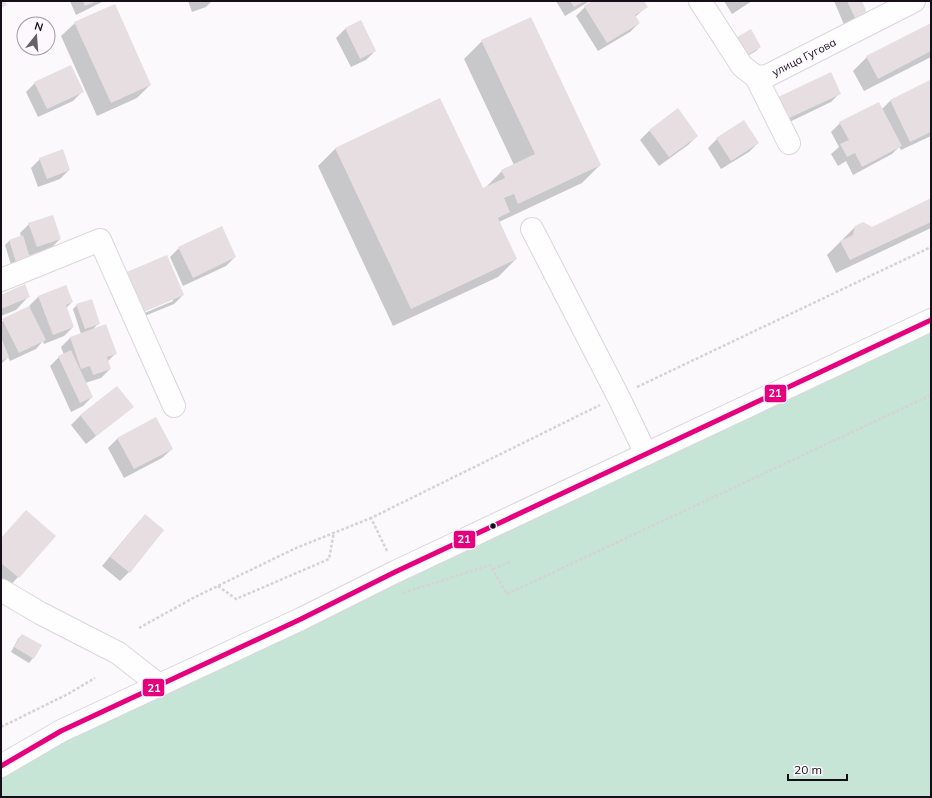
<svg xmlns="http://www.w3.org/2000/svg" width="932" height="798" font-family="Mulish,sans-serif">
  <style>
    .green { fill: #c7e5d6 }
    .shadow { fill: #0003; fill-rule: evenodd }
    .building { fill: #e6dee0 }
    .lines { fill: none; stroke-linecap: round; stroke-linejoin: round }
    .minor-casing { stroke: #dad6dc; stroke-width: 24 }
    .path { stroke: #d5d4d5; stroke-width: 2.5; stroke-dasharray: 3 2; stroke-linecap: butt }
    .minor { stroke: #fefeff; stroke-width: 22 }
    .bus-1-casing { stroke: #fcf8fd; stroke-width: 8 }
    .bus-1 { stroke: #e5007d; stroke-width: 5 }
    .bus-dot { fill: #160e18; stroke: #fcf8fd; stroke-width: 1.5 }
    .labels { text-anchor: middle; stroke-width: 3.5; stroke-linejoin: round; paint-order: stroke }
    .street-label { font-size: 11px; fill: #160e18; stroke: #fcf8fd }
    .line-badge { stroke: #fcf8fd; stroke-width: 1.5 }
    .badge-label { font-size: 11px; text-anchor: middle; font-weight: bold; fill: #fff }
  </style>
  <rect width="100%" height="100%" fill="#fbf9fc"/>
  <!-- green -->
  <polygon class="green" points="931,320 931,797 1,797 1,766"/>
  <!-- shadow -->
  <g class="shadow">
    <polygon points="70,1 104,1 76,15"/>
    <polygon points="188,1 212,1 206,7 192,12"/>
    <polygon points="556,1 590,1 565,16"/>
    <polygon points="594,1 643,1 646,7 635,17 639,23 630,32 598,51 576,16 585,7"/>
    <polygon points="724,1 752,1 732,14"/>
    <polygon points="834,1 861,1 866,13 857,22 845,27"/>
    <polygon points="361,21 375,51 366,60 351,67 336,38 345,29"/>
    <polygon points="75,23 150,85 137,98 97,116 61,36"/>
    <polygon points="931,25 931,57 864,91 853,71 867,57"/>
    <polygon points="751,30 760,47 756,51 742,59 733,42 737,38"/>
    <polygon points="482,41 600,165 582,183 499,222 516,259 498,277 393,326 318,166 335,149 483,190 502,171 514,165 464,59"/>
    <polygon points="831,73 840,93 831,102 775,129"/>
    <polygon points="930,82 931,85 931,136 901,150 899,147 892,154 853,175 846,161 838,166 831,154 839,147 831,132 840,123 882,109 890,101"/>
    <polygon points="35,83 82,92 73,101 38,117 26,92"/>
    <polygon points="649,131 697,136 688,145 659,166 640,140"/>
    <polygon points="717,139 758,143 749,152 721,169 708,148"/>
    <polygon points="40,159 69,170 60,179 38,187 31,168"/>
    <polygon points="931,200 931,228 836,273 827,255 855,227 872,228"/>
    <polygon points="29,224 60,239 51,248 28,256 12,268 5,245 10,240 21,237 20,233"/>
    <polygon points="179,248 235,257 226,266 183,286 170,257"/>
    <path d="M113,284L183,295L174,304L130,322ZM173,299V301L135,317L134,315Z"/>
    <polygon points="66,286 72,302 66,308 73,327 64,336 44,344 43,341 36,349 10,361 8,357 1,364 1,322 30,307 29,306 38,297"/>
    <polygon points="1,296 29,296 16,310 1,316"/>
    <polygon points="77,305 99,323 92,330 116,353 107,362 110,369 101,378 85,383 92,397 83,406 71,412 50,366 59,357 64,355 61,347 70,338 81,334 73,309"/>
    <polygon points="117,387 132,406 123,415 86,444 71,425 80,416"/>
    <polygon points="155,418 172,449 162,458 124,478 108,448 117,439"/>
    <polygon points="145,516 129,572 120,581 102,566 136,525"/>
    <polygon points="55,536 9,587 1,579 1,539"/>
    <polygon points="22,635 33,658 29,663 11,652 18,639"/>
  </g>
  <!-- building -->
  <g class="building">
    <polygon points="1,1 4,1 7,5 1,8"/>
    <polygon points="83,1 97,1 85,6"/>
    <polygon points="570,1 585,1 574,7"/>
    <polygon points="592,1 644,1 648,7 635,15 640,23 607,43 584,6"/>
    <polygon points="847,1 862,1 867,13 855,18"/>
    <polygon points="115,4 151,85 111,103 74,22"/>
    <polygon points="531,17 601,165 518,204 514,194 504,198 510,212 498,218 517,259 411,309 335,148 440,98 483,188 505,178 501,170 535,154 481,40"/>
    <polygon points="361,20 376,51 360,59 345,28"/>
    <polygon points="931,23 931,51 878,79 866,56"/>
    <polygon points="751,29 761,47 747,55 737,37"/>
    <polygon points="71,65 84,92 47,109 34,82"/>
    <polygon points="831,72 841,94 785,120 774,99"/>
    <polygon points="930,80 931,132 910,142 890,100"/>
    <polygon points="879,102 902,146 862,167 855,153 847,157 840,144 849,140 839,122"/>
    <polygon points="678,108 698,136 669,157 649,130"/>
    <polygon points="744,120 759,143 731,161 716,138"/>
    <polygon points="63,149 70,170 47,179 39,158"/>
    <polygon points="931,198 931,222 850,260 840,241 853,235 855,226 863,222 872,227"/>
    <polygon points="53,215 61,239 37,247 28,223"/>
    <polygon points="222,226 236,257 193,278 178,247"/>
    <polygon points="23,235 31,261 17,265 9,240"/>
    <polygon points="167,255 184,295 139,314 122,274"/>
    <polygon points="25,284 30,297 1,309 1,295"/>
    <polygon points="66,285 73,302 66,305 74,327 53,335 38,296"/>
    <polygon points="92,299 100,324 85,329 76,304"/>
    <polygon points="29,306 46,340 19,353 2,319"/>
    <polygon points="106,324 117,354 107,357 111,369 93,375 90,366 81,369 70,337"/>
    <polygon points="1,337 9,357 1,361"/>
    <polygon points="71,350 93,397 80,403 58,356"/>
    <polygon points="117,386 134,407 96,436 80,415"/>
    <polygon points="156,417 173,449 134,469 117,438"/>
    <polygon points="26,510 56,536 19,578 1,563 1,538"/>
    <polygon points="145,514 164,530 130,573 110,557"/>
    <polygon points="22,634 42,645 34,659 14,647"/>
  </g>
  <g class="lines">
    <!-- minor casing -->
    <g class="minor-casing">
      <g id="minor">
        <polyline points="700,1 742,66 756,77 767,76 914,1"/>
        <polyline points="756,77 789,143"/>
        <polyline points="532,229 618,396 646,454"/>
        <polyline points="1,280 100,240 174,406"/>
        <polyline points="1,590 40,613 118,653 159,685"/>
        <polyline points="1,766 61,731 301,619 395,572 931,320"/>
      </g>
    </g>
    <!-- path -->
    <g class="path">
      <polyline points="637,387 931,247"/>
      <polyline points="387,551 371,518 600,405"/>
      <polyline points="493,569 510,562"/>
      <polyline points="218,586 236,599 329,559 334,532"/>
      <polyline points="403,593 490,565 507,594 931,395"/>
      <polyline points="139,628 195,597 296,548 371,518"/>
      <polyline points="1,727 68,694 95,678"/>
    </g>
    <!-- minor -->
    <use href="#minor" class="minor"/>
    <!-- bus-1 casing -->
    <g class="bus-1-casing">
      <polyline id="bus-1" points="1,766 61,731 301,619 395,572 931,320"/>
    </g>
    <!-- bus-1 -->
    <use href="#bus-1" class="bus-1"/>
  </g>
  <!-- markers -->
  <circle class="bus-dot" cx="493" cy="526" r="3.5"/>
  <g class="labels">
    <!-- street labels -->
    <g class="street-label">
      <text transform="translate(804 57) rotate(-27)" y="4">улица Гугова</text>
    </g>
  </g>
  <g class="line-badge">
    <rect x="764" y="384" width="23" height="19" rx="4" fill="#e5007d"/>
    <rect x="453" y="530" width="23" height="19" rx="4" fill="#e5007d"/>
    <rect x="142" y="678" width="23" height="19" rx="4" fill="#e5007d"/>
  </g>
  <g class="badge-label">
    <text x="775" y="397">21</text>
    <text x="464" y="543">21</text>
    <text x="154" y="692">21</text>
  </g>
  <!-- border -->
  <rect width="932" height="798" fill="none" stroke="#160e18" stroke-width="4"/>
  <!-- north arrow -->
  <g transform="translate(36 36) rotate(17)"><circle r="19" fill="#fcf8fd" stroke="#a09aa1"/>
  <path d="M0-3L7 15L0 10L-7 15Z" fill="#666068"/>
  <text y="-6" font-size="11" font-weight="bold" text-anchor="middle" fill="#160e18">N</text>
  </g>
  <!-- scale -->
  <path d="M788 774v6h59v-6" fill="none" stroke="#160e18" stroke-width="2"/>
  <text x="794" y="774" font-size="12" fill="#160e18" stroke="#fcf8fd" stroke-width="3" paint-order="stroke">20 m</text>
</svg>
